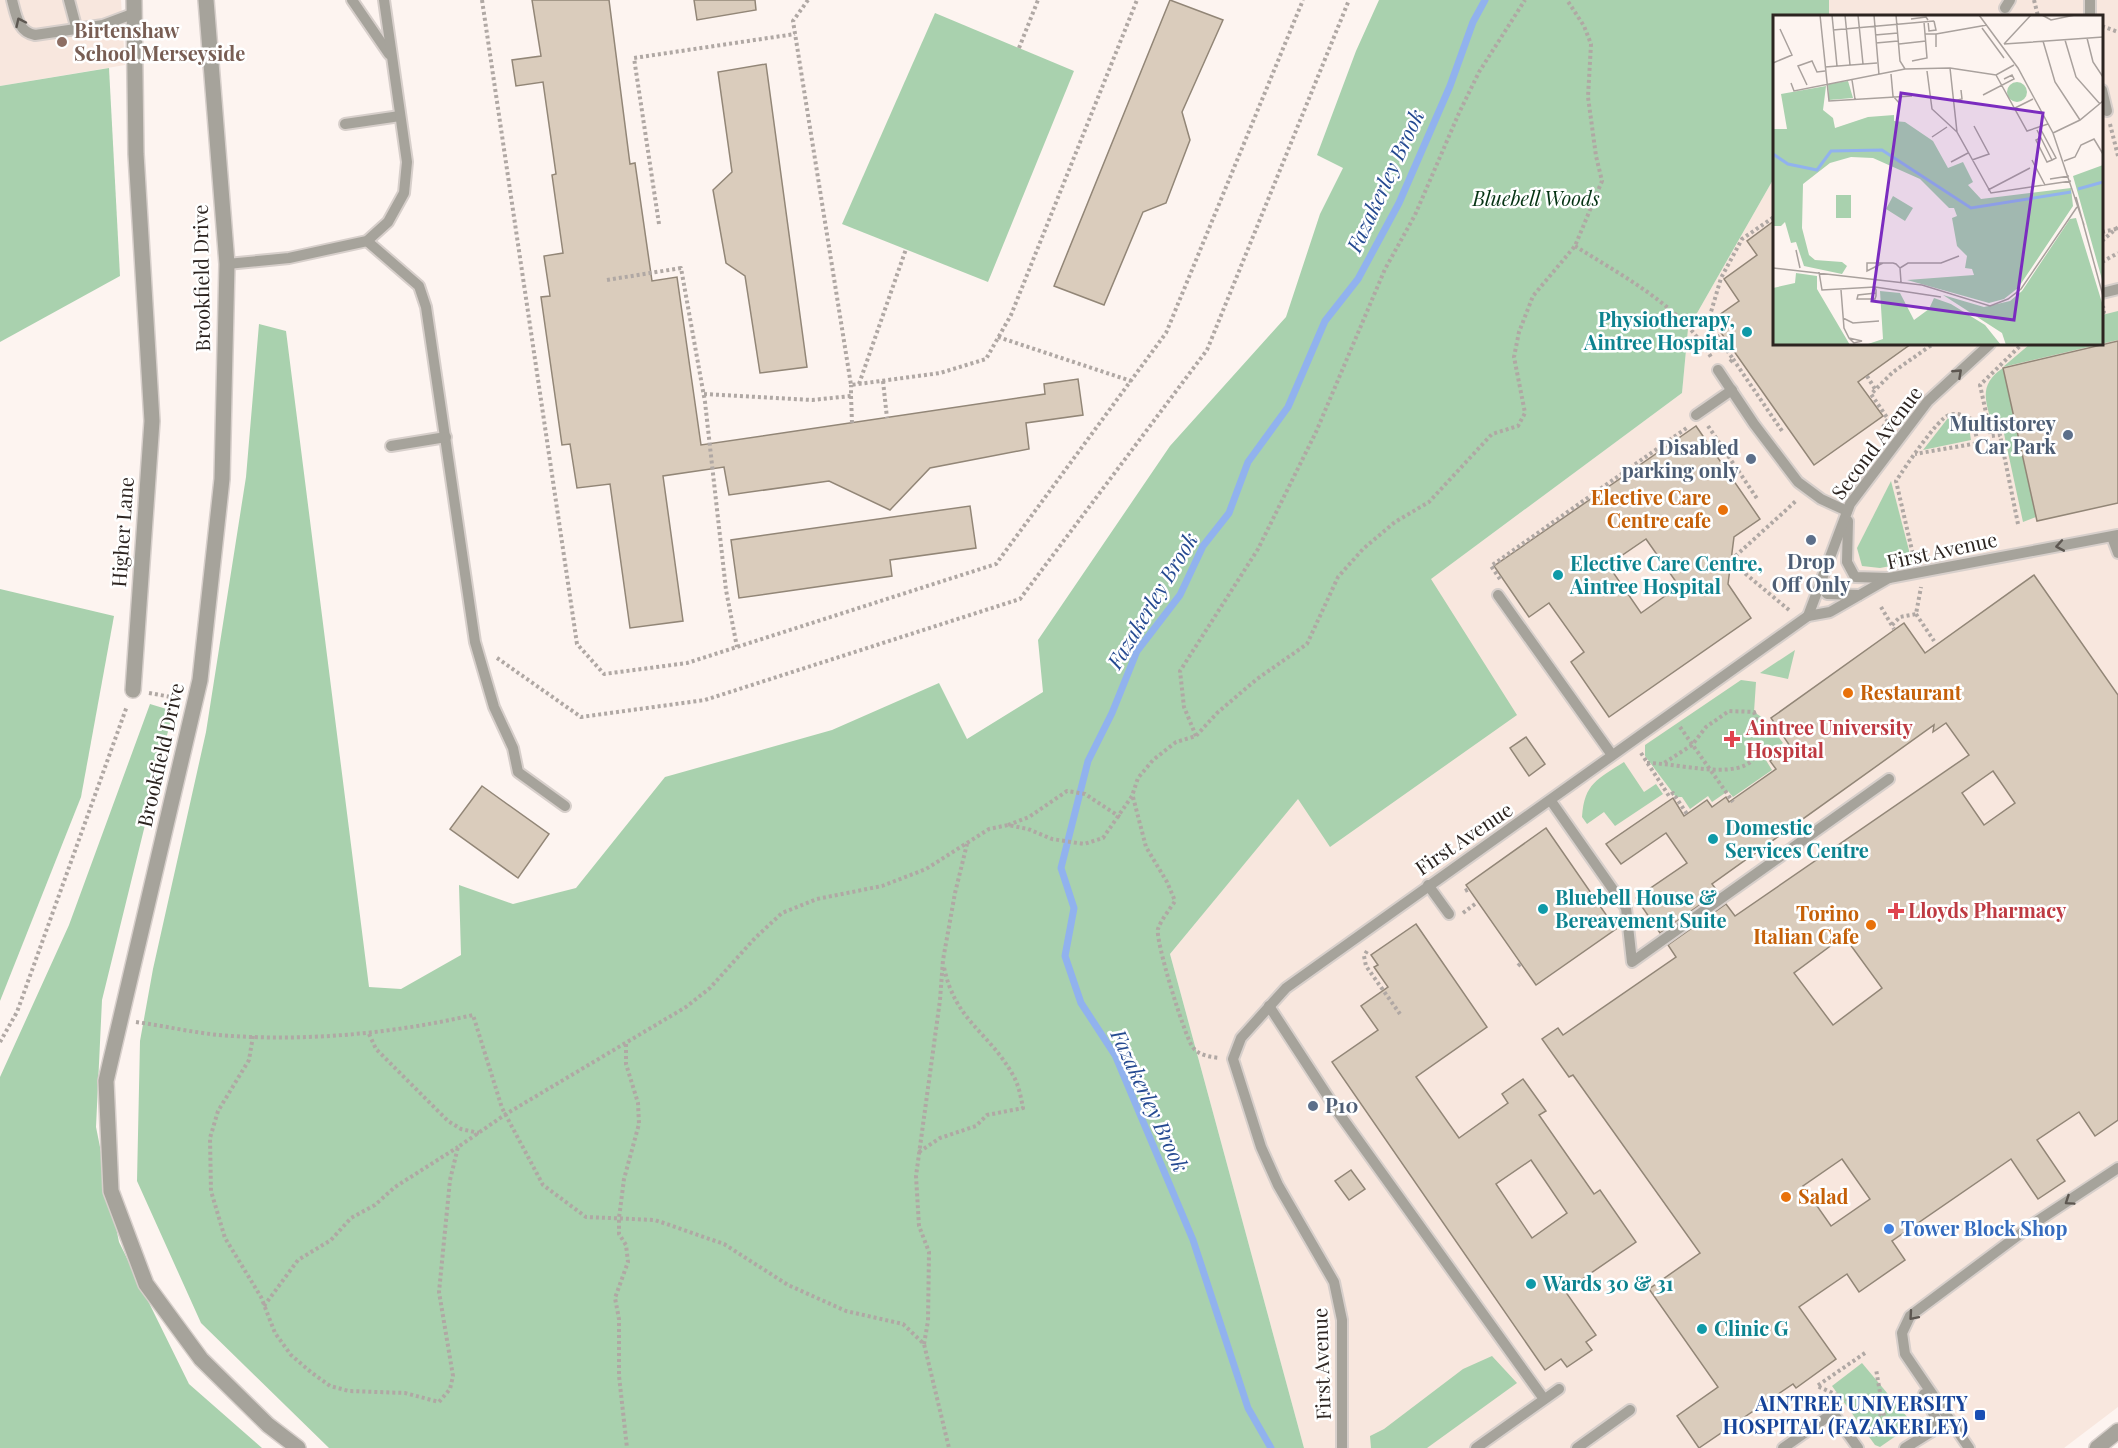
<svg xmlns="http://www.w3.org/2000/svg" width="2118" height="1448" font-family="'Playfair Display',serif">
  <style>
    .built { fill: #f8e7de }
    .green { fill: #a9d1ae }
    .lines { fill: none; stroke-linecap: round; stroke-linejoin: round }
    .stream { stroke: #91b2ee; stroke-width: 7 }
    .building { fill: #daccbc; stroke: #928677; stroke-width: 1.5; fill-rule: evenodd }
    .service-casing { stroke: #d7cfcb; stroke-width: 14 }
    .minor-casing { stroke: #d7cfcb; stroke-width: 18 }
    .tertiary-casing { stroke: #d7cfcb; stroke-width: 18 }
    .path { stroke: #b0a8a4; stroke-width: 4; stroke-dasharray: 3 3; stroke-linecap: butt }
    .service { stroke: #a6a39b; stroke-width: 10 }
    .minor { stroke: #a6a39b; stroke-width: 15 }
    .tertiary { stroke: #a6a39b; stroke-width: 15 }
    .oneway { stroke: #5d5751 }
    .education-dot { fill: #8d6e63; stroke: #fff; stroke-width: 2 }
    .culture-dot { fill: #0f9aa8; stroke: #fff; stroke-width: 2 }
    .service-dot { fill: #5c6f8a; stroke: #fff; stroke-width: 2 }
    .food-dot { fill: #e8710a; stroke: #fff; stroke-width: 2 }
    .health-dot { fill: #e0444e; stroke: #fff; stroke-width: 2 }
    .shop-dot { fill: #3f7fe0; stroke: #fff; stroke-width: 2 }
    .transit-dot { fill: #1a4fb4; stroke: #fff; stroke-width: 2 }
    .labels { text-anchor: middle; stroke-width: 5; stroke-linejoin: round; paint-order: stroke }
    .education-label { font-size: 20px; font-weight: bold; fill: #785e54; stroke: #fff; text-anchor: start }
    .park-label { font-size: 20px; font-style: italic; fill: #053313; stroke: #fff }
    .street-label { font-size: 20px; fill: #2c2420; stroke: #fff }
    .culture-label { font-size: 20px; font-weight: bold; fill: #0d838f; stroke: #fff; text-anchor: start }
    .service-label { font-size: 20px; font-weight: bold; fill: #4e5e75; stroke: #fff; text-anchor: end }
    .food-label { font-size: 20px; font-weight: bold; fill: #c56008; stroke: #fff; text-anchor: end }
    .health-label { font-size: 20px; font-weight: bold; fill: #be3a42; stroke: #fff; text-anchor: start }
    .shop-label { font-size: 20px; font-weight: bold; fill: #366cbe; stroke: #fff; text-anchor: start }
    .transit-label { font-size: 20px; font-weight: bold; fill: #164399; stroke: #fff; text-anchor: end }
    .water-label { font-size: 21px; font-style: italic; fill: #254a91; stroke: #fff }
    .inset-river { fill: none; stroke: #91b2ee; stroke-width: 3 }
    .inset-road { fill: none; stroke: #a9a19d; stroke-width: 1.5 }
    .view { fill: #7b2cbf; fill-opacity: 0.15; stroke: #7b2cbf; stroke-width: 3 }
    .inset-edge { fill: none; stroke: #2c2420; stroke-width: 3 }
  </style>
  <rect width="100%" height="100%" fill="#fdf4f0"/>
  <!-- built -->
  <g class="built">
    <polygon points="0,0 121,0 125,65 0,86"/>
    <polygon points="1823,0 2118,0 2118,1407 2064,1448 1304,1448 1170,954 1395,680 1394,606 1682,393 1688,329 1774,178 1774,344 2102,344 2102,16 1824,16"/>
  </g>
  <!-- green -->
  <g class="green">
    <polygon points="1379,0 1829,0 1829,16 1774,16 1774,178 1688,329 1682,393 1431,579 1517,715 1330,847 1298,799 1170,954 1304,1448 329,1448 201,1323 137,1181 140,1041 153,969 206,732 246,477 259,324 286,331 369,987 401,989 461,955 459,885 513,904 576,888 665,777 832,730 939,683 967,739 1043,692 1038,640 1170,446 1286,317 1320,214 1343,168 1317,155 1356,51"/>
    <polygon points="935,13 1074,71 988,282 842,224"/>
    <polygon points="109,68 120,276 0,342 0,86"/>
    <polygon points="2118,311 2118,340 2003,367 2030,344 2102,344 2102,315"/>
    <path d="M2003,368L2036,517L2023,522L2003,429L1994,431C1987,404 1976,386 2003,368Z"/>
    <polygon points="1955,417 1968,421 1971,440 1923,450 1948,418"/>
    <polygon points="1891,481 1912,562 1880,568 1862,566 1857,548"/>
    <polygon points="0,589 114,616 81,797 0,1001"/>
    <polygon points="1795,650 1788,679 1760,673"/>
    <polygon points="1741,680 1756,682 1754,712 1766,720 1783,743 1764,757 1772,770 1733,797 1728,791 1712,802 1708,796 1690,809 1682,797 1676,797 1645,756 1645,745"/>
    <polygon points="150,704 173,711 102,1000 96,1127 119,1242 189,1384 262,1448 0,1448 0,1077 69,925"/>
    <path d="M1624,762L1644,792L1656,784L1663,794L1615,826L1604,812L1587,824L1582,817C1584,783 1598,779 1624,762Z"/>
    <polygon points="1492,1356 1517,1383 1427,1448 1371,1448 1370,1436 1384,1429 1463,1369"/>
    <polygon points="1862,1363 1913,1424 1880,1447 1875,1445 1832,1386"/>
  </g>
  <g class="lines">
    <!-- stream -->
    <polyline class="stream" points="1271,1448 1248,1408 1193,1240 1115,1055 1081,1003 1065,956 1074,908 1061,868 1088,761 1112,713 1137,651 1180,595 1203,546 1229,513 1248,462 1288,407 1325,321 1358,279 1399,203 1450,86 1473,22 1485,0"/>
  </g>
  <!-- building -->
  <g class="building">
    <polygon points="532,0 609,0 630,164 635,163 652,281 677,277 701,445 1045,394 1044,384 1078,379 1083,415 1026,423 1029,449 930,468 890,510 829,481 729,495 724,467 663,476 683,621 630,628 610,484 577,488 570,444 562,445 541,297 550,296 544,256 563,253 552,175 556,174 543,82 516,86 512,60 541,56"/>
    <polygon points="694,0 755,0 756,10 697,20"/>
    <polygon points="1170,0 1223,20 1182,112 1190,140 1166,203 1143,212 1104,305 1054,286"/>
    <polygon points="766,64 807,367 760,373 745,276 726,263 713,190 732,172 718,72"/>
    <polygon points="1774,221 1774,344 1911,344 1858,382 1883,416 1814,465 1712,320 1739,301 1724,279 1757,255 1747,241"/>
    <polygon points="2118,341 2118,503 2037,521 2003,368"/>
    <path d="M1696,426L1760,519L1734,537L1728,584L1751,618L1609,717L1571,662L1584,652L1549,603L1529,617L1494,566ZM1646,539L1679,586L1641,613L1608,565Z"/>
    <polygon points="970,506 976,548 890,560 892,576 739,598 731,540"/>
    <path d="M2034,575L2118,695V1120L2095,1136L2079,1112L2037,1140L2065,1181L2038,1199L2011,1159L1892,1241L1905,1260L1859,1292L1847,1274L1799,1307L1836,1359L1796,1388L1793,1384L1699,1448L1677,1416L1718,1387L1649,1289L1700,1253L1573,1075L1569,1077L1542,1039L1558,1028L1563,1035L1676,957L1668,945L1726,904L1735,916L1969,755L1946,723L1933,732L1934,725L1712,884L1718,892L1660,933L1636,898L1687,863L1666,833L1621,864L1606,844L1673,798L1684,816L1707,800L1712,807L1726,797L1729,802L1776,769L1770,761L1790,746L1771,718L1904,623L1925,653ZM1993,771L2015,803L1984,825L1962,793ZM1844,936L1882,988L1833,1025L1794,973ZM1842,1159L1870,1199L1831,1226L1803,1186Z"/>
    <polygon points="1526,737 1545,764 1529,776 1510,748"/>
    <polygon points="482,786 549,834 518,878 450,829"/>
    <polygon points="1546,828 1616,929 1536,985 1466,885"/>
    <path d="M1416,924L1487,1027L1416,1077L1459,1138L1508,1103L1502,1094L1523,1079L1546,1111L1539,1115L1594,1194L1600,1190L1636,1242L1565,1291L1596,1335L1586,1342L1592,1350L1567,1367L1561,1359L1545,1370L1332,1062L1378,1030L1361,1006L1388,987L1374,967L1378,965L1371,955ZM1531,1160L1567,1213L1532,1238L1496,1184Z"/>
    <polygon points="1351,1170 1365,1189 1349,1200 1335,1181"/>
  </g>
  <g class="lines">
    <!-- service casing -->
    <g class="service-casing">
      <g id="service">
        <path d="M12,0C16,15 18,32 35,35L103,25L135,13"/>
        <polyline points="69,0 77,30"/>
        <polyline points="352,0 389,54"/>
        <polyline points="2090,0 2090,16"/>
        <polyline points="2005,8 2010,0"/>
        <polyline points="2102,90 2107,111"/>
        <polyline points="345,124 400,116"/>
        <polyline points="367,241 419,286 426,307 475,642 494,707 513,748 518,772 565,806"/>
        <polyline points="227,264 289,258 367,241 388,222 404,193 407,162 384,0"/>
        <polyline points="2102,293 2118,289"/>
        <polyline points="1718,370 1754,424 1798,482 1821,499 1847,511"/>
        <polyline points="1696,415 1732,390"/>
        <polyline points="391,446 446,437"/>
        <polyline points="1848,521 1847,562 1855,577 1889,578"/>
        <polyline points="2112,537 2118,553"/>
        <polyline points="1820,584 1827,594 1859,595"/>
        <polyline points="1498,595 1612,755"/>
        <polyline points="1808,616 1850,504 1928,401 1990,344"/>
        <polyline points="1551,801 1626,908 1632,962 1889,779"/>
        <polyline points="1428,885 1449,914"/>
        <polyline points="1269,1006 1338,1112 1544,1399"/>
        <polyline points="1342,1448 1342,1320 1334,1282 1278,1185 1261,1147 1233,1059 1241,1038 1286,988 1808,616 1830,612 1889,578 2118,535"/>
        <polyline points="1476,1448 1559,1389"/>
        <polyline points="1577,1448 1630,1410"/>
        <polyline points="1783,1448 1833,1413 1858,1448"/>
        <polyline points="1905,1448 1934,1430 1936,1419 1924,1394"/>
        <polyline points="1969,1448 1905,1354 1902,1333 1910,1316 2036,1222 2118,1168"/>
      </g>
    </g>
    <!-- minor casing -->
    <g class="minor-casing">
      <polyline id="minor" points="133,690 152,421 136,154 134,0"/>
    </g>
    <!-- tertiary casing -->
    <g class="tertiary-casing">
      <g id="tertiary">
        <polyline points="206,0 227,264 222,479 200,680 106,1081 111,1191 146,1284 201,1359 268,1425 298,1448"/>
        <polyline points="2097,1448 2118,1431"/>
      </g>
    </g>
    <!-- path -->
    <g class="path">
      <polyline points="482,0 577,644 604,674 687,663 996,564 1166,333 1303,0"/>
      <polyline points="808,0 793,21 851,385 940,373 986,359 1011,315 1137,0"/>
      <polyline points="2034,0 2038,16"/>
      <polyline points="2102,26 2118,32"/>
      <polyline points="1019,48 1038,0"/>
      <polyline points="2110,124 2118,156"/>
      <polyline points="659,224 634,58 795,34"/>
      <polyline points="2102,232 2116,229"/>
      <polyline points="2102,241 2118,227"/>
      <path d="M1575,246C1624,277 1681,306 1711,357"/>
      <polyline points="2102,262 2118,253"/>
      <polyline points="607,280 681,268 705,402 726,590 737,647"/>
      <polyline points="2102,312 2104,312 2103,306"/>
      <polyline points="998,337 1131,381"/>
      <polyline points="1733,359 1782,431"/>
      <polyline points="1730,362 1733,359 1708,322 1721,278 1742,239 1774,217"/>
      <polyline points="1867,376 1875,389"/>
      <polyline points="883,381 887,418"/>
      <polyline points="859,384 906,249"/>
      <polyline points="704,394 812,400 851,396 851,385"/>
      <polyline points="851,396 852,423"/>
      <polyline points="1708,426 1758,500"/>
      <polyline points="1883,427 1888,419 1871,394 1893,372 1933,344"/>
      <polyline points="2018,524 2000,435 1991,436 1980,385 2022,344"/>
      <path d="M1914,559L1896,481C1904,469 1937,419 1949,415C1958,412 1964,416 1972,419L1978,443L1915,454"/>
      <polyline points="1500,579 1491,566 1688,427"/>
      <polyline points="1881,607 1894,629"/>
      <polyline points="1789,610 1730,561 1797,500"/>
      <polyline points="1916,614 1934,641"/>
      <polyline points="1892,625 1900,617 1916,614 1921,587"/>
      <polyline points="497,658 581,717 705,700 1020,599 1207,350 1349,0"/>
      <polyline points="149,693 177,698"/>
      <polyline points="1680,727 1733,802"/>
      <polyline points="1196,736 1184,707 1180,671 1258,549 1316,432 1385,269 1415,215 1459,113 1479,72 1525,0"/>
      <polyline points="1641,753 1669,796 1673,793 1687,814"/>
      <path d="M1647,763C1691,763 1783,797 1754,712L1729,711L1706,727L1692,745L1664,763"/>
      <path d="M1133,797L1146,847L1167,882L1175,901C1170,909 1161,920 1158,929C1155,940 1184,1034 1192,1046C1197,1055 1210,1057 1220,1058"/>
      <polyline points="1008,825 1029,817 1067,791 1085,794 1120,817"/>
      <polyline points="1465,891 1469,889"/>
      <polyline points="1463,913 1475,904"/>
      <polyline points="1367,951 1364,956 1366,966 1400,1014"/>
      <polyline points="1518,966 1521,963"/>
      <path d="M136,1022C164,1026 191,1032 218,1035C304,1042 390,1034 473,1015L502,1108L543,1185L586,1217L655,1220L724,1244L788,1285L846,1311L903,1324L924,1344L949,1448"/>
      <polyline points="369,1034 376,1049 448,1121 461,1129 479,1133"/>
      <polyline points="253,1036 249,1060 218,1111 210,1138 211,1191 225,1238 261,1297 275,1333 291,1355 312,1373 330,1386 349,1391 405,1393 439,1402 450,1389 453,1376 439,1292 450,1180 458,1147 506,1114 686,1007 710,988 755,938 782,913 817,899 882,886 926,869 989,829 1008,825 1028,829 1052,839 1084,844 1103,838 1132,796 1138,778 1153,760 1176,742 1196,736 1217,713 1257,679 1307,644 1338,577 1363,549 1395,522 1429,502 1492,434 1518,426 1525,413 1514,357 1519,332 1533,296 1575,246 1602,181 1596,156 1588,97 1591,44 1584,26 1567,0"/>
      <polyline points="0,1042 17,1012 127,706"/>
      <polyline points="626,1044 626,1064 638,1103 639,1124 624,1179 619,1218 619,1234 626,1245 628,1262 615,1298 619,1319 619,1376 627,1448"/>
      <path d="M919,1152L940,1138L976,1126L987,1115L1023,1108C1021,1098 1019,1086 1014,1077C990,1032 955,1022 944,967"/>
      <polyline points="264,1306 298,1260 331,1240 351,1218 375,1205 395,1187 458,1147"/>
      <polyline points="924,1344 928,1321 929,1252 919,1226 916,1176 940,1000 943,960 955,893 967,844"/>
      <polyline points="1865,1353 1817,1386 1884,1416 1876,1369"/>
    </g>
    <!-- service -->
    <use href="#service" class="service"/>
    <!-- minor -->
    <use href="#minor" class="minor"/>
    <!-- tertiary -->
    <use href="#tertiary" class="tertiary"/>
  </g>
  <!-- one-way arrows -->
  <defs><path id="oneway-chevron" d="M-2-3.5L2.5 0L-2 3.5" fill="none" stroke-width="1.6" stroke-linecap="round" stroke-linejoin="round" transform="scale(1.5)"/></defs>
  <g class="oneway">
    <use href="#oneway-chevron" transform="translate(20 22) rotate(-115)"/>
    <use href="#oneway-chevron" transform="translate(1958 373) rotate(-43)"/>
    <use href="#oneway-chevron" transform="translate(2060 546) rotate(170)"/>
    <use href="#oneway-chevron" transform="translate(2069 1201) rotate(146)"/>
    <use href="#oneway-chevron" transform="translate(1913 1316) rotate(131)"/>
  </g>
  <!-- markers -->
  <circle class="education-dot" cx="62" cy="42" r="6"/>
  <g class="culture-dot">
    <circle cx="1747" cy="332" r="6"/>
    <circle cx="1558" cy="575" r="6"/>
    <circle cx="1713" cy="839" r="6"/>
    <circle cx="1543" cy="909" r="6"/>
    <circle cx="1531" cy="1284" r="6"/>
    <circle cx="1702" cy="1329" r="6"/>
  </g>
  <g class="service-dot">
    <circle cx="2068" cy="435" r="6"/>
    <circle cx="1751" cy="459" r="6"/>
    <circle cx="1811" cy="540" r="6"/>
    <circle cx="1313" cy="1106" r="6"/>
  </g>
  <g class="food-dot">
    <circle cx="1723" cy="510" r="6"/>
    <circle cx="1848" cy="693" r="6"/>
    <circle cx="1871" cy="925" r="6"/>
    <circle cx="1786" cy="1197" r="6"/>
  </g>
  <g class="health-dot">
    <path d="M1729 730h6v6h6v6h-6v6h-6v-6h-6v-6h6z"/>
    <path d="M1893 902h6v6h6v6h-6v6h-6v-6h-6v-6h6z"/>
  </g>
  <circle class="shop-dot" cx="1889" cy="1229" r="6"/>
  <rect class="transit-dot" x="1974" y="1409" width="12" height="12" rx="3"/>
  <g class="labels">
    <!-- education labels -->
    <g class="education-label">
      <text x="74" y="38">Birtenshaw<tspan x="74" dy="23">School Merseyside</tspan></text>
    </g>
    <!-- park labels -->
    <g class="park-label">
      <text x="1536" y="206">Bluebell Woods</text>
    </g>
    <!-- street labels -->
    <g class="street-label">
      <text transform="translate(202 278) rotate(-91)" y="7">Brookfield Drive</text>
      <text transform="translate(1877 443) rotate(-53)" y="7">Second Avenue</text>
      <text transform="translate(123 532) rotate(-86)" y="7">Higher Lane</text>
      <text transform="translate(1942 551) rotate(-12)" y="7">First Avenue</text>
      <text transform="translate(161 755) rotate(-77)" y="7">Brookfield Drive</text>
      <text transform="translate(1464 839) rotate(-34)" y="7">First Avenue</text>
      <text transform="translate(1322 1364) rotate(-92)" y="7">First Avenue</text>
    </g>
    <!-- culture labels -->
    <g class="culture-label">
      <text x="1735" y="327" text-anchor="end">Physiotherapy,<tspan x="1735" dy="23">Aintree Hospital</tspan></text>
      <text x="1570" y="571">Elective Care Centre,<tspan x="1570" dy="23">Aintree Hospital</tspan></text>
      <text x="1725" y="835">Domestic<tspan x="1725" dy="23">Services Centre</tspan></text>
      <text x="1555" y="905">Bluebell House &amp;<tspan x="1555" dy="23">Bereavement Suite</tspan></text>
      <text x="1543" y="1291">Wards 30 &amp; 31</text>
      <text x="1714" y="1336">Clinic G</text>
    </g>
    <!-- service labels -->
    <g class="service-label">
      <text x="2056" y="431">Multistorey<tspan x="2056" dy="23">Car Park</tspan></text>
      <text x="1739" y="455">Disabled<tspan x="1739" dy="23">parking only</tspan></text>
      <text x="1811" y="569" text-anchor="middle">Drop<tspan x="1811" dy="23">Off Only</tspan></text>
      <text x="1325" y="1113" text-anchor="start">P10</text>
    </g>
    <!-- food labels -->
    <g class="food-label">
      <text x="1711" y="505">Elective Care<tspan x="1711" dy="23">Centre cafe</tspan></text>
      <text x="1860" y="700" text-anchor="start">Restaurant</text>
      <text x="1859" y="921">Torino<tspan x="1859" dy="23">Italian Cafe</tspan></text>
      <text x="1798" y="1204" text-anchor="start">Salad</text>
    </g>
    <!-- health labels -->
    <g class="health-label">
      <text x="1746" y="735">Aintree University<tspan x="1746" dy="23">Hospital</tspan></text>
      <text x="1908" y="918">Lloyds Pharmacy</text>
    </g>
    <!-- shop labels -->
    <g class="shop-label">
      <text x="1901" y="1236">Tower Block Shop</text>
    </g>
    <!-- transit labels -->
    <g class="transit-label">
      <text x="1968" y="1411">AINTREE UNIVERSITY<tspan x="1968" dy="23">HOSPITAL (FAZAKERLEY)</tspan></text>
    </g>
    <!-- water labels -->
    <g class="water-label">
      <text transform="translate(1386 181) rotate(-65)" y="7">Fazakerley Brook</text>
      <text transform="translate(1153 601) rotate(-59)" y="7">Fazakerley Brook</text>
      <text transform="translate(1149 1101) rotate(65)" y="7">Fazakerley Brook</text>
    </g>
  </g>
  <!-- overview -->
  <g transform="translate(1773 15)">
    <rect width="330" height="330" fill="#fdf4f0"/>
    <path d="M75,66L80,83L56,85L55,69ZM234 77a10 10 0 1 1 20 0a10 10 0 1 1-20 0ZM53,71L50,95L60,103L62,113L95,102L121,100V106L132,107L160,126L175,153L190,147L200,167L195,170L208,184L298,173L300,191L245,273L231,284L216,288L134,265L201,260L199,254L192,253L194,241L184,231L179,203L184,201L181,193H176L147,164L100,143L78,142L57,148L30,169L29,213L36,240L42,245L69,247L74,251L69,259L31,251L23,227L18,228L12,207L8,211H0V114H14L8,79ZM330,150V268L300,161ZM63,180H78V203H63ZM120,181L140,193L132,206L113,194ZM303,203L330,291V330H233L229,318L170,280L211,292L237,286L249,276L297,204ZM23,258L44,261V274L77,330H0V273L22,268ZM107,276L127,278L141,305L156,294L161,283L178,289L212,310L228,330H92L110,324Z" fill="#a9d1ae"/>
    <path class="inset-river" d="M0,139L15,149L44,155L58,136L109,135L198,193L298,177M305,174L330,167"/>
    <path class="inset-road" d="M47,0L56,86L139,81M59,0L64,51M72,0L77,50M85,0L90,49M101,0L106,60M123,0L127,46L132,54L177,53L223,60L241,50M206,0L245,53L280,118L311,210M269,0L278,5L302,0M138,4L153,2L155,5M155,6L156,16L163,15L161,6M209,13L231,43M60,15L161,6M152,19H163V32M163,19L214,10M102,20L125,18M314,23L320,47L330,62M292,25L303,62L327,89M270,26L282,67L307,105M103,28L125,26M126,29L153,26M231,29L330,22M231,29L258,0M139,46L154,43L151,7M0,48L19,40L7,14M52,52L104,48M177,53L184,117L218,178L298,166M154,56L159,94L184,117M118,59L120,81L127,89M223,60L254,116L275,109M79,65L82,84M18,68L21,76L132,54M34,70L25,51L39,46L44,57L52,56M210,80L241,64L239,60L231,64M180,86L189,84L188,75M242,93L260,84M267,113L283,143L279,145M264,115L279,145L274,147L263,125L267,123M280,118L307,105L330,86M159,122L174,112M199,145L216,139L201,111M259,145L272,170M291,146L302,142L308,130L321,124L330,139M178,147L195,138M277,164L296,161M215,175L257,153M303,182L330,281M23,235L27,253M110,248L94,256V248H120L123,249L127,253L128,267M0,253L149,270L217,291L235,284L248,274L304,192M127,253L135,248H168L186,241M46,257L49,275L102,272L168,282M102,272L103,275V281L102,284H84L85,280L103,278M68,275L71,313L76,323L81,328L89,326L76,323M70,303L80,308L106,306"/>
    <path class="view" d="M128,78L270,98L241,305L99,286Z"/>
    <rect width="330" height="330" class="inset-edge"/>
  </g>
</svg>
